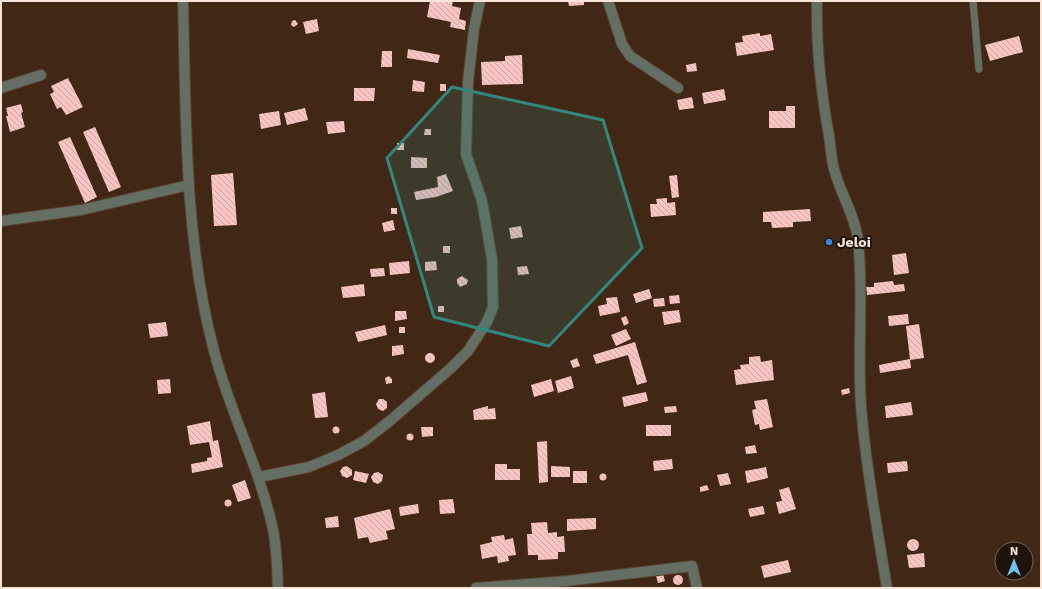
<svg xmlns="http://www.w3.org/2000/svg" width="1042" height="589" font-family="'Work Sans',sans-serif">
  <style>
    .building { fill: url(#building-back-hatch) }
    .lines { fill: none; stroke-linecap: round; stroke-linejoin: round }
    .service-casing { stroke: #5a4231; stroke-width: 8 }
    .minor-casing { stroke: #5a4231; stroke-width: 12 }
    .service { stroke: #646e62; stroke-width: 7 }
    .minor { stroke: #646e62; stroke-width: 10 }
    .marked { fill: #32877e; fill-opacity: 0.2; stroke: #32877e; stroke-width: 3; stroke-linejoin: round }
    .shop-dot { fill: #3f7fe0; stroke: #1f130b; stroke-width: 1.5 }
    .labels { text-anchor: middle; stroke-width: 4; stroke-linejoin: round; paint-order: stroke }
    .poi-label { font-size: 14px; font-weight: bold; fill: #f7e5da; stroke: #1f130b; text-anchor: start }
  </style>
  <defs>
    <pattern id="building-back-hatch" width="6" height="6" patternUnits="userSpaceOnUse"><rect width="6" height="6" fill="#f9c6c4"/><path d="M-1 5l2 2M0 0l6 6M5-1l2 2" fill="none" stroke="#cda6a3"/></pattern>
  </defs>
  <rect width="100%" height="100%" fill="#412715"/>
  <!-- building -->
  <g class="building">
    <polygon points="430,1 453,1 452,6 461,8 459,19 466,21 465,30 450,27 451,22 427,17"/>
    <polygon points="568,1 584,1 584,5 569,6"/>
    <polygon points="317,19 319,31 306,34 303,22"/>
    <polygon points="295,20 298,24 294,27 291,25 292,21"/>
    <polygon points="760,33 760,36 771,34 774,50 737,56 735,43 743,42 742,36"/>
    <polygon points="1019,36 1023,52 990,61 985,45"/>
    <polygon points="408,49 440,55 438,63 407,58"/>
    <polygon points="382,51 392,51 392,67 381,67"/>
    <polygon points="522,55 523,84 482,85 481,62 505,61 505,56"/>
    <polygon points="696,63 697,71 687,72 686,65"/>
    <polygon points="68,78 83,107 66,115 61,107 57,109 50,94 54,92 51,86"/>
    <polygon points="413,80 425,82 424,92 412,91"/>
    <rect x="440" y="84" width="6" height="7"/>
    <polygon points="354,88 375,88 374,101 354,101"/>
    <polygon points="724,89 726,100 704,104 702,93"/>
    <polygon points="692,97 694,108 679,110 677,100"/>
    <polygon points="21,104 23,112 21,113 25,127 10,132 6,116 8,116 6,108"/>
    <polygon points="786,106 795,106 795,128 769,128 769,111 786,111"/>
    <polygon points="305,108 308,120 287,125 284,113"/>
    <polygon points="279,111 281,125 261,129 259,114"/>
    <polygon points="344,121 345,132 328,134 326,122"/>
    <polygon points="95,127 121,187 109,192 83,132"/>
    <polygon points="425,129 431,129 431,135 424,135"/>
    <polygon points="70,137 97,197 85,203 58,142"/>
    <rect x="397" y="143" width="7" height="7"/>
    <polygon points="411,157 427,158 427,168 411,168"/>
    <polygon points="233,173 237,225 214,226 211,175"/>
    <polygon points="446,174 453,191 436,197 416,200 414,192 438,187 437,177"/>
    <polygon points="677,175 679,197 672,198 669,176"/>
    <polygon points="667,198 667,203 675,202 676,215 651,217 650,204 657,204 656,199"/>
    <rect x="391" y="208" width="6" height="6"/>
    <polygon points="810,209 811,221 793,222 793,227 772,228 771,222 763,222 763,212"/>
    <polygon points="393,220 395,230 384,232 382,223"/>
    <polygon points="521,226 523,237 511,239 509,228"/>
    <rect x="443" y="246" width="7" height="7"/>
    <polygon points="906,253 909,273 894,275 892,255"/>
    <polygon points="409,261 410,273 390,275 389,263"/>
    <polygon points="436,261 437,270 425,271 425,262"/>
    <polygon points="527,266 529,274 518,275 517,267"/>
    <polygon points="384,268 385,276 371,277 370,269"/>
    <polygon points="462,276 468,280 467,284 460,287 457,283 457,279"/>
    <polygon points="893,281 894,285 904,284 905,291 867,295 866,287 874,287 874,283"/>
    <polygon points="364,284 365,296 343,298 341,287"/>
    <polygon points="649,289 652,298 636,303 633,294"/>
    <polygon points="679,295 680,303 670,304 669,296"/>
    <polygon points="617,297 620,312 600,316 598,306 607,304 606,298"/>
    <polygon points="664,298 665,306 654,307 653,299"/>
    <rect x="438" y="306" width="6" height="6"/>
    <polygon points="679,310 681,322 664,325 662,312"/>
    <polygon points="395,311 406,311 407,319 395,321"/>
    <polygon points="908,314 909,324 889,326 888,316"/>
    <polygon points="626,316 629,323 624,326 621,318"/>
    <polygon points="166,322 168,336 150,338 148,324"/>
    <polygon points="919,324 924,358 910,360 911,368 880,373 879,365 910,359 906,326"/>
    <polygon points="385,325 387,335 358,342 355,332"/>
    <rect x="399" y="327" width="6" height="6"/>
    <polygon points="626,329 631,339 616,346 611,335"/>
    <polygon points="635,342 647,382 637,385 628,355 596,364 593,355"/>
    <polygon points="403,345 404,354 392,356 392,346"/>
    <circle cx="430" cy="358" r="5"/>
    <polygon points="760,356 761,362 772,360 774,380 736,385 734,370 741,369 740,365 749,364 749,357"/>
    <polygon points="577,358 580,366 573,368 570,361"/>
    <polygon points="389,376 392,379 392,383 386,384 385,378"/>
    <polygon points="571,376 574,388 558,393 555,381"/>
    <polygon points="170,379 171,393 158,394 157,380"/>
    <polygon points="551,379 554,391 534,397 531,385"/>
    <polygon points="849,388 850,393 842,395 841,390"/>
    <polygon points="325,392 328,417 315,418 312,394"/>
    <polygon points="646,392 648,401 624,407 622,397"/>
    <polygon points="379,399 383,399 387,402 387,408 383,411 378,409 376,404"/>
    <polygon points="767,399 773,427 760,430 759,424 755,425 752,410 756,409 754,401"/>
    <polygon points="911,402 913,415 886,418 885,406"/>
    <polygon points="488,406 488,409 495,408 496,419 474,420 473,410"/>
    <polygon points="676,406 677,412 665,413 664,407"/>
    <polygon points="210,421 213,441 218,440 223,467 192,473 191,464 207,461 207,458 212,457 209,442 190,445 187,426"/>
    <rect x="646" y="425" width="25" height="11"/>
    <circle cx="336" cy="430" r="3.5"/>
    <polygon points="421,427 433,427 433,436 422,437"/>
    <circle cx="410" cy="437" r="3.5"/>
    <polygon points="547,441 548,482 539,483 537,442"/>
    <polygon points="755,445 757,453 746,454 745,447"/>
    <polygon points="672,459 673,469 654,471 653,461"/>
    <polygon points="907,461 908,471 888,473 887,463"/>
    <polygon points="495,464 507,464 507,469 520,469 520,480 495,480"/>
    <polygon points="347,466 352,470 352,475 347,478 342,476 340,471 343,467"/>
    <polygon points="551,466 570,467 570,477 551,477"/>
    <polygon points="766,467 768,478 747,483 745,471"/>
    <polygon points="355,471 369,474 366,483 353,480"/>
    <rect x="573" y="471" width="14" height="12"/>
    <polygon points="378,472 383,475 382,481 378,484 373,482 371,477 374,473"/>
    <polygon points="728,473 731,484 720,486 717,475"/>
    <circle cx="603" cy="477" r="3.5"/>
    <polygon points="245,480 251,498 238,502 232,485"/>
    <polygon points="707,485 709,490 700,492 700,487"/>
    <polygon points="789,487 796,509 779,514 776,502 782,501 779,490"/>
    <polygon points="453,499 455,513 440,514 439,500"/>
    <circle cx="228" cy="503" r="3.5"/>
    <polygon points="418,504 419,513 400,516 399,507"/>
    <polygon points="763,506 765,514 750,517 748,509"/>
    <polygon points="390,509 395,529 386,531 388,539 370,543 368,537 358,539 354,518"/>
    <polygon points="338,516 339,527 326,528 325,518"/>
    <polygon points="596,518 596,529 567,531 567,519"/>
    <polygon points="547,522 548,533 557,532 557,537 564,536 565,552 558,552 558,559 538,560 538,555 528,555 527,534 532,534 531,523"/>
    <polygon points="504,535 505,540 513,538 516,555 508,556 509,561 498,563 497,556 482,559 480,545 492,542 491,537"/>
    <circle cx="913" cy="545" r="6"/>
    <polygon points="924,553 925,567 909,568 907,555"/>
    <polygon points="788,560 791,572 764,578 761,566"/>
    <polygon points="663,574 665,581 658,583 656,576"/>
    <circle cx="678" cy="580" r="5"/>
  </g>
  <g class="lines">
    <!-- service casing -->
    <g class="service-casing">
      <polyline id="service" points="973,1 979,69"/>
    </g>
    <!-- minor casing -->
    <g class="minor-casing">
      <g id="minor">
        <path d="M183,1C186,116 184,235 213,347C228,408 258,464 272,525C277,545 277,567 278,588"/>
        <polyline points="608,1 622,44 630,56 678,88"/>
        <path d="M817,1C816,46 821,92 829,136C831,147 831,158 834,169C840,193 855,215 858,240C864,295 857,351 861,406C866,467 877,527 887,588"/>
        <polyline points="1,88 41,75"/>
        <polyline points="1,221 81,210 189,185"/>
        <polyline points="259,477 309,467 338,455 364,441 391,420 451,368 468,351 487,322 493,307 492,259 482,201 466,154 468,82 474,29 480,1"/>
        <polyline points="476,588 567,581 692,566 697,588"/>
      </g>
    </g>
    <!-- service -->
    <use href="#service" class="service"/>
    <!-- minor -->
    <use href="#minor" class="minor"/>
  </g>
  <!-- marked area -->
  <path class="marked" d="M452,87L603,120L642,248L549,346L434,317L387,158Z"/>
  <!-- markers -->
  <circle class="shop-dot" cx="829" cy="242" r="4"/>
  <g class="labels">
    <!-- poi labels -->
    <g class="poi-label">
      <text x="837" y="247">Jeloi</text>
    </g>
  </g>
  <!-- border -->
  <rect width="1042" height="589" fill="none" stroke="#f7e5da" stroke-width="4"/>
  <!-- north arrow -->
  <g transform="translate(1014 561)"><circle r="19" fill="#1f130b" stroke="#75675e"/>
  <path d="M0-3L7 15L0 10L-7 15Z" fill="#6ec2f3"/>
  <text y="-6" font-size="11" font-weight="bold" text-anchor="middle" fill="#f7e5da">N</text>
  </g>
</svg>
